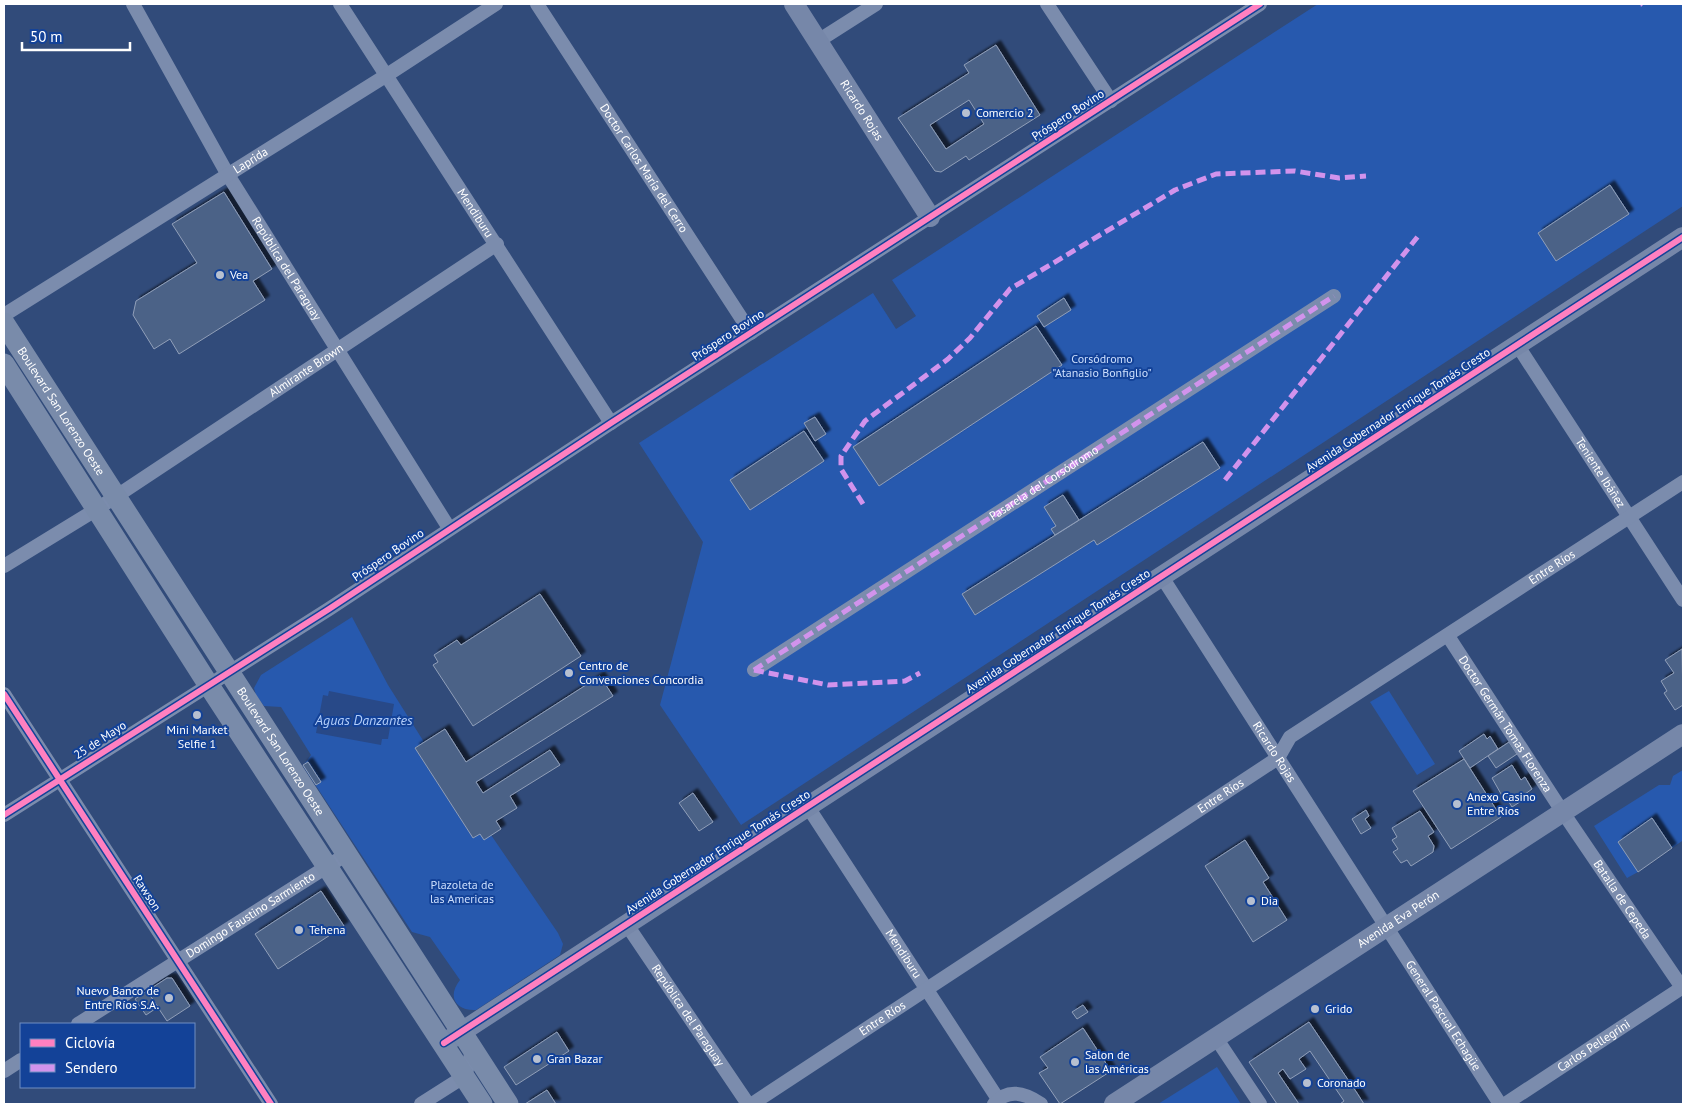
<svg xmlns="http://www.w3.org/2000/svg" width="1687" height="1108" font-family="'PT Sans',sans-serif">
  <style>
    .green { fill: #2759ae }
    .water { fill: #284988 }
    .building { fill: #4c6287; stroke: #909fb9; fill-rule: evenodd; filter: url(#shadow) }
    .lines { fill: none; stroke-linecap: round; stroke-linejoin: round }
    .street { stroke: #7b8cad; stroke-width: 14 }
    .secondary { stroke: #7687a9; stroke-width: 20 }
    .primary { stroke: #798baa; stroke-width: 21 }
    .quiet { stroke: #d193ec; stroke-width: 5; stroke-dasharray: 10 5; stroke-linecap: butt }
    .cycleway-casing { stroke: #134298; stroke-width: 9 }
    .cycleway { stroke: #ff80c0; stroke-width: 6 }
    .poi-dot { fill: #b7c0d0; stroke: #134298; stroke-width: 2 }
    .labels { text-anchor: middle; stroke-width: 4; stroke-linejoin: round; paint-order: stroke }
    .street-label { font-size: 12px; fill: #fff; stroke: #134298 }
    .poi-label { font-size: 12px; fill: #fff; stroke: #134298; text-anchor: start }
    .park-label { font-size: 12px; fill: #cddffd; stroke: #134298 }
    .water-label { font-size: 14px; font-style: italic; fill: #b2cdf9; stroke: #134298 }
  </style>
  <defs>
    <filter id="shadow"><feDropShadow dx="4.5" dy="-4.5" stdDeviation="1" flood-color="#0009"/></filter>
  </defs>
  <rect width="100%" height="100%" fill="#314b7a"/>
  <!-- green -->
  <g class="green">
    <polygon points="1318,4 1683,4 1683,206 741,825 660,705 703,542 639,443 873,293 896,329 916,316 892,280"/>
    <path d="M352,617L388,685L424,742L415,748L473,838L480,834L491,835L558,933L563,944L560,955L476,1010C455,1011 447,996 460,980L430,937L412,932L303,766L311,755L281,707L264,706L256,695L254,688L261,675Z"/>
    <polygon points="1389,691 1435,764 1417,775 1370,702"/>
    <polygon points="1683,770 1683,843 1682,841 1672,848 1652,819 1618,842 1638,872 1627,878 1594,826 1659,785 1670,785 1673,776"/>
    <polygon points="1217,1067 1241,1104 1158,1104"/>
  </g>
  <!-- water -->
  <polygon class="water" points="329,691 394,704 388,739 382,739 381,745 316,733 323,695 328,696"/>
  <!-- building -->
  <g class="building">
    <path d="M996,45L1040,115L969,160L966,156L941,172L935,171L898,118L969,73L964,65ZM969,100L984,124L946,149L930,125Z"/>
    <polygon points="1610,185 1629,214 1556,261 1538,233"/>
    <polygon points="224,192 272,269 253,281 265,300 179,354 170,339 154,349 133,315 136,301 197,263 172,224"/>
    <polygon points="1064,298 1071,310 1044,327 1037,316"/>
    <polygon points="1036,326 1062,365 879,486 853,447"/>
    <polygon points="815,417 826,434 815,441 804,423"/>
    <polygon points="804,431 824,461 750,510 730,480"/>
    <polygon points="1203,442 1220,468 1097,545 1094,540 975,615 962,594"/>
    <polygon points="1063,495 1079,520 1055,535 1051,529 1056,526 1044,507"/>
    <polygon points="540,594 581,656 473,726 433,665 438,662 434,655 457,640 461,645"/>
    <polygon points="1682,649 1683,705 1675,710 1664,693 1667,691 1661,681 1674,673 1665,660"/>
    <polygon points="600,676 613,696 476,782 483,793 550,750 560,765 510,796 517,808 496,821 501,829 484,840 480,834 473,838 415,748 445,729 466,762"/>
    <polygon points="1484,734 1487,739 1490,736 1498,749 1470,768 1459,751"/>
    <polygon points="1509,742 1517,754 1496,768 1488,756"/>
    <polygon points="1464,759 1501,817 1451,849 1413,791"/>
    <polygon points="308,762 321,782 316,785 303,765"/>
    <polygon points="1512,765 1521,780 1525,777 1532,789 1521,797 1523,800 1512,807 1507,799 1505,801 1492,778"/>
    <polygon points="693,793 713,822 699,831 679,803"/>
    <polygon points="1366,810 1369,816 1365,819 1371,828 1361,834 1352,819"/>
    <polygon points="1420,811 1434,832 1428,836 1434,846 1433,852 1411,866 1407,860 1401,863 1393,852 1398,849 1392,840 1397,837 1392,828"/>
    <polygon points="1652,818 1672,848 1638,872 1618,842"/>
    <polygon points="1245,840 1269,878 1263,882 1287,920 1253,942 1205,866"/>
    <polygon points="321,891 344,926 278,969 255,934"/>
    <polygon points="167,978 172,978 190,1006 167,1021 147,991"/>
    <polygon points="147,991 158,1007 146,1015 135,999"/>
    <polygon points="1083,1005 1088,1012 1077,1019 1072,1012"/>
    <polygon points="1309,1022 1357,1093 1364,1104 1340,1104 1344,1101 1310,1051 1299,1059 1306,1069 1290,1079 1283,1069 1278,1073 1299,1104 1277,1104 1249,1062"/>
    <polygon points="1083,1028 1111,1071 1060,1104 1039,1073 1048,1068 1040,1057"/>
    <polygon points="557,1032 569,1051 516,1085 504,1067"/>
    <polygon points="547,1090 556,1104 525,1104"/>
  </g>
  <g class="lines">
    <!-- street -->
    <g class="street">
      <path id="s1" d="M133,4L228,175L449,528"/>
      <path id="s2" d="M340,4L611,423"/>
      <path id="s3" d="M537,4L751,333"/>
      <polyline points="1047,4 1111,101"/>
      <polyline points="818,41 876,4"/>
      <path id="s4" d="M4,315L387,75L496,4"/>
      <path id="s5" d="M1518,346L1683,600"/>
      <path id="s6" d="M4,566L97,509L497,244"/>
      <path id="s7" d="M1162,577L1500,1104"/>
      <path id="s8" d="M1448,636L1562,811L1683,989"/>
      <path id="s9" d="M754,670L1334,296"/>
      <polyline points="4,694 271,1104"/>
      <path id="s10" d="M808,807L998,1099"/>
      <polyline points="4,815 329,609 611,423 1260,4"/>
      <path id="s11" d="M627,925L748,1104"/>
      <path id="s12" d="M78,1024L347,854"/>
      <polyline points="1216,1038 1260,1104"/>
      <polyline points="4,1071 21,1060"/>
      <polyline points="421,1104 465,1076 473,1048"/>
      <path id="s13" d="M752,1104L1278,758L1290,737L1683,482"/>
      <path d="M994,1104C1008,1088 1025,1093 1041,1104"/>
      <path id="s14" d="M1505,1104L1683,987"/>
    </g>
    <!-- secondary -->
    <g class="secondary">
      <path id="s15" d="M794,4L930,217"/>
      <polyline points="449,1040 1683,237"/>
      <path id="s16" d="M1114,1104L1683,734"/>
    </g>
    <!-- primary -->
    <g class="primary">
      <path id="s17" d="M4,323L508,1104"/>
      <polyline points="4,364 208,684 482,1104"/>
    </g>
    <!-- quiet -->
    <g class="quiet">
      <polyline points="1642,4 1643,5"/>
      <polyline points="1225,480 1419,235"/>
      <polyline points="863,504 841,469 841,456 865,421 948,359 970,338 1010,289 1175,190 1216,174 1295,171 1339,178 1366,176"/>
      <polyline points="754,670 1334,296"/>
      <polyline points="754,670 828,685 905,681 920,673"/>
    </g>
    <!-- cycleway casing -->
    <g class="cycleway-casing">
      <g id="cycleway">
        <polyline points="4,694 271,1104"/>
        <polyline points="4,815 329,609 611,423 1260,4"/>
        <polyline points="444,1043 1683,237"/>
      </g>
    </g>
    <!-- cycleway -->
    <use href="#cycleway" class="cycleway"/>
  </g>
  <!-- markers -->
  <g class="poi-dot">
    <circle cx="966" cy="113" r="5"/>
    <circle cx="220" cy="275" r="5"/>
    <circle cx="569" cy="673" r="5"/>
    <circle cx="197" cy="715" r="5"/>
    <circle cx="1457" cy="804" r="5"/>
    <circle cx="1251" cy="901" r="5"/>
    <circle cx="299" cy="930" r="5"/>
    <circle cx="169" cy="998" r="5"/>
    <circle cx="1315" cy="1009" r="5"/>
    <circle cx="537" cy="1059" r="5"/>
    <circle cx="1075" cy="1062" r="5"/>
    <circle cx="1307" cy="1083" r="5"/>
  </g>
  <g class="labels">
    <!-- street labels -->
    <g class="street-label">
      <text dy="4" stroke="none"><textPath href="#s15" startOffset="126">Ricardo Rojas</textPath></text>
      <text transform="translate(1068 115) rotate(-33)" y="4">Próspero Bovino</text>
      <text dy="4" stroke="none"><textPath href="#s4" startOffset="291">Laprida</textPath></text>
      <text dy="4" stroke="none"><textPath href="#s3" startOffset="196">Doctor Carlos María del Cerro</textPath></text>
      <text dy="4" stroke="none"><textPath href="#s2" startOffset="249">Mendiburu</textPath></text>
      <text dy="4" stroke="none"><textPath href="#s1" startOffset="306">República del Paraguay</textPath></text>
      <text transform="translate(728 335) rotate(-33)" y="4">Próspero Bovino</text>
      <text dy="4" stroke="none"><textPath href="#s6" startOffset="360">Almirante Brown</textPath></text>
      <text transform="translate(1398 410) rotate(-33)" y="4">Avenida Gobernador Enrique Tomás Cresto</text>
      <text dy="4" stroke="none"><textPath href="#s17" startOffset="105">Boulevard San Lorenzo Oeste</textPath></text>
      <text dy="4" stroke="none"><textPath href="#s5" startOffset="151">Teniente Ibáñez</textPath></text>
      <text dy="4" stroke="none"><textPath href="#s9" startOffset="345">Pasarela del Corsódromo</textPath></text>
      <text transform="translate(388 555) rotate(-34)" y="4">Próspero Bovino</text>
      <text dy="4" stroke="none"><textPath href="#s13" startOffset="966">Entre Ríos</textPath></text>
      <text transform="translate(1058 631) rotate(-33)" y="4">Avenida Gobernador Enrique Tomás Cresto</text>
      <text dy="4" stroke="none"><textPath href="#s8" startOffset="105">Doctor Germán Tomas Florenza</textPath></text>
      <text transform="translate(100 740) rotate(-33)" y="4">25 de Mayo</text>
      <text dy="4" stroke="none"><textPath href="#s17" startOffset="510">Boulevard San Lorenzo Oeste</textPath></text>
      <text dy="4" stroke="none"><textPath href="#s7" startOffset="208">Ricardo Rojas</textPath></text>
      <text dy="4" stroke="none"><textPath href="#s13" startOffset="561">Entre Ríos</textPath></text>
      <text transform="translate(718 852) rotate(-33)" y="4">Avenida Gobernador Enrique Tomás Cresto</text>
      <text transform="translate(147 893) rotate(57)" y="4">Rawson</text>
      <text dy="4" stroke="none"><textPath href="#s8" startOffset="316">Batalla de Cepeda</textPath></text>
      <text dy="4" stroke="none"><textPath href="#s12" startOffset="204">Domingo Faustino Sarmiento</textPath></text>
      <text dy="4" stroke="none"><textPath href="#s16" startOffset="339">Avenida Eva Perón</textPath></text>
      <text dy="4" stroke="none"><textPath href="#s10" startOffset="175">Mendiburu</textPath></text>
      <text dy="4" stroke="none"><textPath href="#s11" startOffset="109">República del Paraguay</textPath></text>
      <text dy="4" stroke="none"><textPath href="#s7" startOffset="521">General Pascual Echagüe</textPath></text>
      <text dy="4" stroke="none"><textPath href="#s13" startOffset="156">Entre Ríos</textPath></text>
      <text dy="4" stroke="none"><textPath href="#s14" startOffset="106">Carlos Pellegrini</textPath></text>
    </g>
    <!-- poi labels -->
    <g class="poi-label">
      <text x="976" y="117">Comercio 2</text>
      <text x="230" y="279">Vea</text>
      <text x="579" y="670">Centro de<tspan x="579" dy="14">Convenciones Concordia</tspan></text>
      <text x="197" y="734" text-anchor="middle">Mini Market<tspan x="197" dy="14">Selfie 1</tspan></text>
      <text x="1467" y="801">Anexo Casino<tspan x="1467" dy="14">Entre Ríos</tspan></text>
      <text x="1261" y="905">Dia</text>
      <text x="309" y="934">Tehena</text>
      <text x="159" y="995" text-anchor="end">Nuevo Banco de<tspan x="159" dy="14">Entre Ríos S.A.</tspan></text>
      <text x="1325" y="1013">Grido</text>
      <text x="1085" y="1059">Salon de<tspan x="1085" dy="14">las Américas</tspan></text>
      <text x="547" y="1063">Gran Bazar</text>
      <text x="1317" y="1087">Coronado</text>
    </g>
    <!-- park labels -->
    <g class="park-label">
      <text x="1102" y="363">Corsódromo<tspan x="1102" dy="14">"Atanasio Bonfiglio"</tspan></text>
      <text x="462" y="889">Plazoleta de<tspan x="462" dy="14">las Americas</tspan></text>
    </g>
    <!-- water labels -->
    <g class="water-label">
      <text x="364" y="725">Aguas Danzantes</text>
    </g>
  </g>
  <!-- border -->
  <rect width="1687" height="1108" fill="none" stroke="#ffffff" stroke-width="10"/>
  <!-- legend -->
  <rect x="20" y="1023" width="175" height="65" fill="#134298" stroke="#718ec1"/>
  <rect x="30" y="1039" width="25" height="8" fill="#ff80c0" stroke="#718ec1"/>
  <text x="65" y="1048" font-size="15" fill="#ffffff">Ciclovía</text>
  <rect x="30" y="1064" width="25" height="8" fill="#d193ec" stroke="#718ec1"/>
  <text x="65" y="1073" font-size="15" fill="#ffffff">Sendero</text>
  <!-- scale -->
  <path d="M22 42v8h108v-8" fill="none" stroke="#ffffff" stroke-width="2.5"/>
  <text x="30" y="42" font-size="15" fill="#ffffff" stroke="#134298" stroke-width="4" paint-order="stroke">50 m</text>
</svg>
